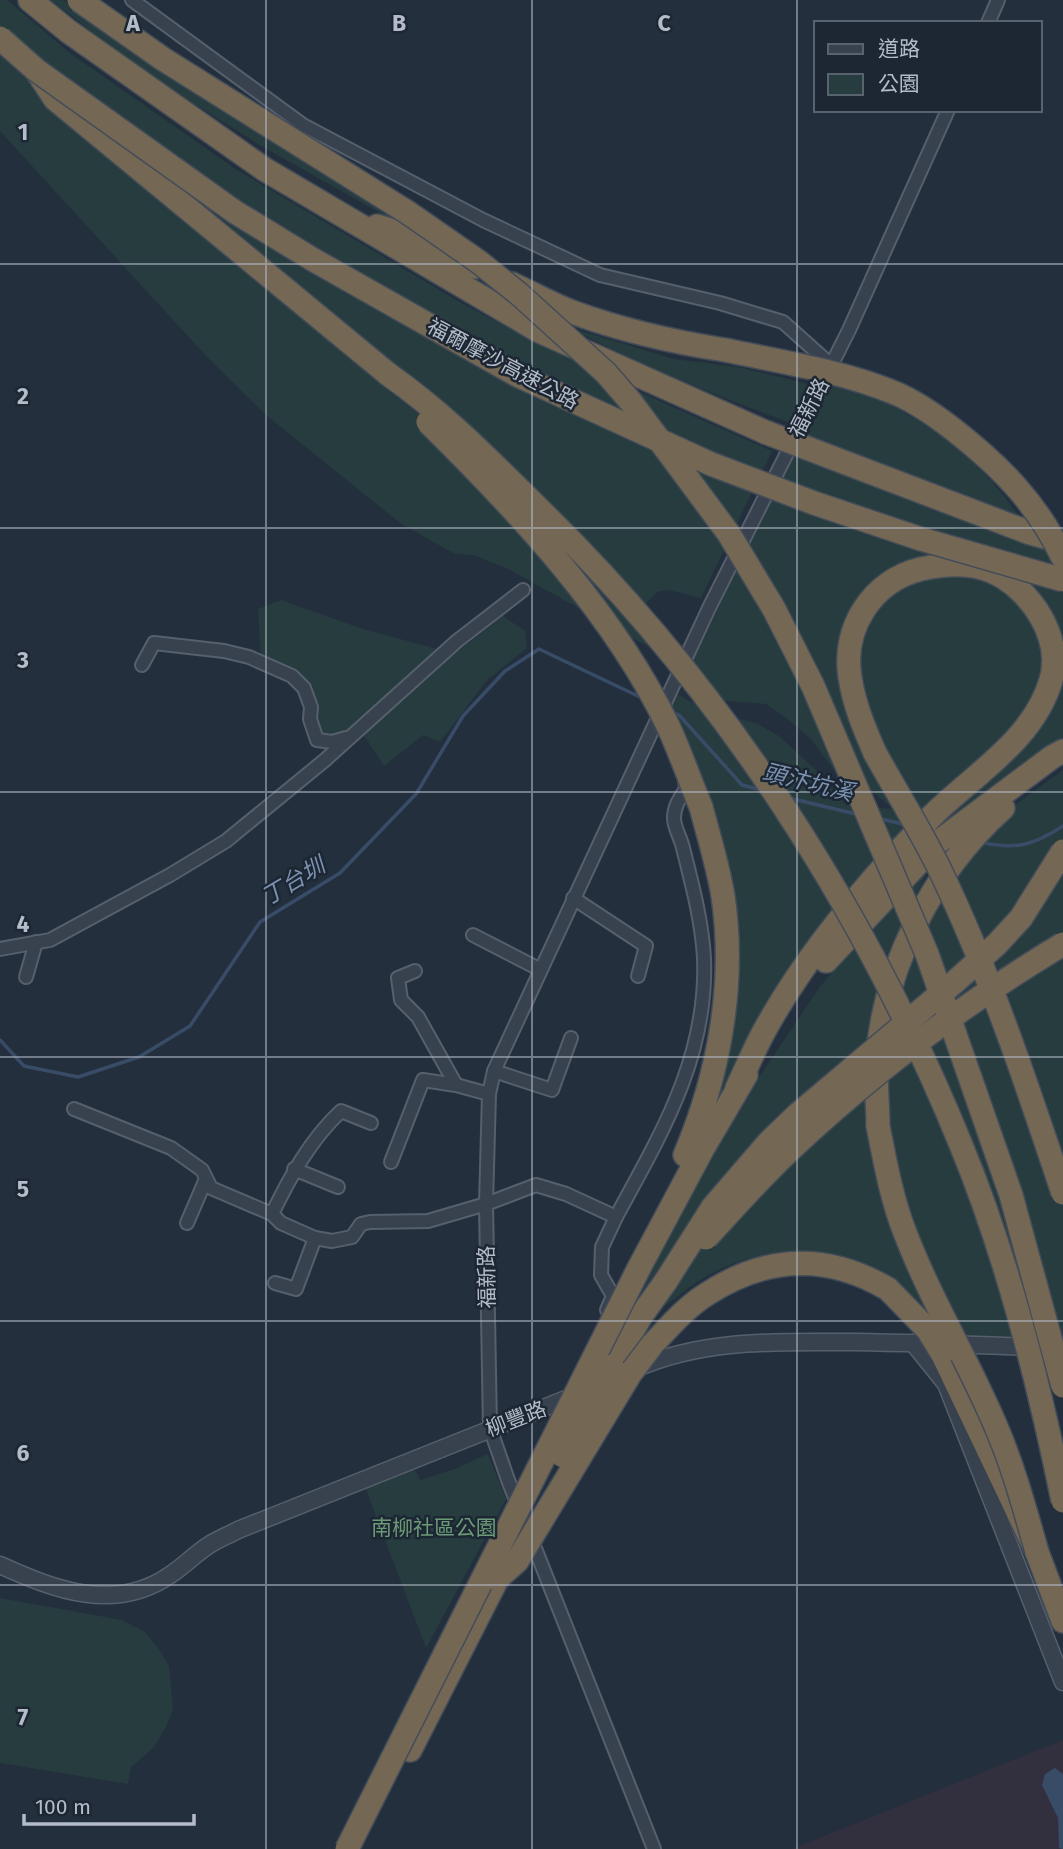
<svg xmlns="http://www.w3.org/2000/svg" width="1063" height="1849" font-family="'Fira Sans','Noto Sans TC',sans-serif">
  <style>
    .medical { fill: #32303f }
    .green { fill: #263c3f }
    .water { fill: #394c67 }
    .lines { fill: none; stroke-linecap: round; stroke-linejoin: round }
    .stream { stroke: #394c67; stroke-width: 3.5 }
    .minor-casing { stroke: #565f6c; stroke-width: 16 }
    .tertiary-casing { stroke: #565f6c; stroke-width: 19 }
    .motorway-casing { stroke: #434c59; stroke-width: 26 }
    .minor { stroke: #38414e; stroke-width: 12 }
    .tertiary { stroke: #38414e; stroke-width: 16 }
    .motorway { stroke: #746855; stroke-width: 23 }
    .motorway-bridge-casing { stroke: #434c59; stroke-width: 26; stroke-linecap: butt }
    .motorway-bridge { stroke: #746855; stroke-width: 23 }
    .grid { fill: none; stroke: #b4bcc9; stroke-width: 2; stroke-opacity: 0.55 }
    .labels { text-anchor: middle; stroke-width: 5; stroke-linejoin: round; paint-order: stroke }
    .street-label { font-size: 21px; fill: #b4bcc9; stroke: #1d2633 }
    .park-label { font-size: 21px; fill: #6b9a76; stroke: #1d2633 }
    .water-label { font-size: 23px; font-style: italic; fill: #7c92b1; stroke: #1d2633 }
    .grid-label { font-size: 23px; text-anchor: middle; font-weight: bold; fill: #b4bcc9; stroke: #1d2633; stroke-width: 5; stroke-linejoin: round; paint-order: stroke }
  </style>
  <rect width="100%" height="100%" fill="#242f3e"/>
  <!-- medical -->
  <polygon class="medical" points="1063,1740 1063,1849 792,1849"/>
  <!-- green -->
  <g class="green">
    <polygon points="0,0 7,0 70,53 237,170 465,305 529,339 664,403 772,451 701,598 669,590 657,592 632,618 667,657 508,569 474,555 455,554 400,523 266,415 207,357 0,131"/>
    <polygon points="51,0 63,0 136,51 436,240 391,219 261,146 150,76"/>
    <path d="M568,327L674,359L738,367L808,384L791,423C714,395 640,365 568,327Z"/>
    <path d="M829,385C843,389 858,391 871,396C887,401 900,411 915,419C959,445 993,477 1021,520L821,464L906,500L1063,554V738L1005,781L907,862L924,812L702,1133L732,966L667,717L675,693L708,711L756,723L779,736L818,772L846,805L893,809L868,788L833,769L811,739L786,718L766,704L716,700L682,685L786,463Z"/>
    <path d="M281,600L360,628L437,649L348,733L331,739L319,732C315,675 310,682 261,659L258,609Z"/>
    <polygon points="503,616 525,631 527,648 487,680 440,742 423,735 384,766 361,731 394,702"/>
    <path d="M1063,770V1340L962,1336L941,1339C925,1320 906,1293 888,1278C826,1231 734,1249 678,1296C672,1301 663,1306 658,1313C644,1329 634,1349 624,1368L618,1296L697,1179L750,1091L819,988L870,925L912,883L928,871L884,960L870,1087L895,1157L889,1119L888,1080L890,1021L913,951L944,891L1011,808Z"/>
    <polygon points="488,1454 506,1499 426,1648 365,1487 413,1466 420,1480 452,1470"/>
    <polygon points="0,1598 122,1620 145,1632 160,1651 169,1666 173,1709 165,1729 154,1747 131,1767 128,1784 0,1763"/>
  </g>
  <!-- water -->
  <polygon class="water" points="1055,1768 1063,1774 1063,1849 1059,1848 1058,1818 1042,1785 1045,1774"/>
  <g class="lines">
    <!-- stream -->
    <g class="stream">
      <polyline points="672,712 679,715 742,785 761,790"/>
      <polyline points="789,798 860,815"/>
      <polyline points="881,819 907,825"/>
      <path d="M980,842C1015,850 1033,846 1063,826"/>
      <polyline points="0,1040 24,1066 78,1077 139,1057 190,1026 260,922 340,873 416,794 463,716 505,671 539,649 642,698"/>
    </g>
    <!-- minor casing -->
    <g class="minor-casing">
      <g id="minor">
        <polyline points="132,0 303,125 483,220 600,275 720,303 783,322 831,365"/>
        <polyline points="988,23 998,0"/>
        <polyline points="142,665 154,643 224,651 249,657 292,676 304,688 311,707 310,719 317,740 332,742 346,738"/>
        <polyline points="573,898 646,946 638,976"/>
        <polyline points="473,935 539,969"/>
        <polyline points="0,949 50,940 170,875 226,841 325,760 457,641 523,590"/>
        <polyline points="415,971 398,978 401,1000 418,1017 456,1085"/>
        <polyline points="26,977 36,942"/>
        <polyline points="494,1071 552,1090 571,1038"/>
        <polyline points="74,1109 171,1148 202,1170 211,1188 272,1214 281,1223 315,1238 332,1241 352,1237 361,1224 370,1222 428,1221 486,1204 536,1185 566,1194 616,1217 602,1247 601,1275 613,1296 607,1310"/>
        <polyline points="391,1162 423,1080 456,1085 489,1094"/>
        <polyline points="294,1169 338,1187"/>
        <path d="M272,1214C290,1177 310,1140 341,1111L371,1123"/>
        <path d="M616,1217C661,1134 708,1057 704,958C702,921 692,884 683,848C681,838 674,828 674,818C674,806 680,798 686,789L685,778"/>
        <polyline points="187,1223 206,1179"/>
        <polyline points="275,1283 296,1289 315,1238"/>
        <polyline points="654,1849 508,1480 490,1428 486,1204 489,1094 494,1071 709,608 849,330 948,110"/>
      </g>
    </g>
    <!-- tertiary casing -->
    <g class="tertiary-casing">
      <g id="tertiary">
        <polyline points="913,1343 946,1384 1063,1682"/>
        <path d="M635,1369C705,1338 781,1342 855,1342C915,1343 976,1345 1036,1347"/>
        <path d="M0,1565C55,1590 115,1613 170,1575C184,1566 195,1554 209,1545C218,1539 229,1535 238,1530L576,1395"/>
      </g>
    </g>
    <!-- motorway casing -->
    <g class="motorway-casing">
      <g id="motorway">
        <polyline points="30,0 68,31 264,169 539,331 765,432"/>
        <polyline points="36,70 55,99 388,374"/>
        <polyline points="377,226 404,234 475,267"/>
        <path d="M512,284C532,293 551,304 572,312C621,330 673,342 725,350"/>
        <polyline points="833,458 1030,533 1063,542"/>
        <polyline points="826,961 937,843 1052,757 1063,751"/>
        <path d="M737,1088C747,1067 756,1045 767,1026C800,967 845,910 890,860C905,845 919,829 934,814C976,773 1034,739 1051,680C1063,638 1031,589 993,572C971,562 944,564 921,569C872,581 842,628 850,677C854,704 864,728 875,753"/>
        <path d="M878,1126C878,1105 875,1082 877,1061C884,966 932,872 1003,808"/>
        <path d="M685,1155C719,1075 736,983 723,896C718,866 709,837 701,807"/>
        <polyline points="639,1268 702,1150 746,1075"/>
        <path d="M652,1345C669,1327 686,1307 707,1294C767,1255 827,1253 888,1289"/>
        <polyline points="942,1353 1037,1552 1063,1621"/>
        <polyline points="612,1366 641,1316 666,1281"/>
        <polyline points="410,1750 497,1579"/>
      </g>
    </g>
    <!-- minor -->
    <use href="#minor" class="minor"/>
    <!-- tertiary -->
    <use href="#tertiary" class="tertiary"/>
    <!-- motorway -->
    <use href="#motorway" class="motorway"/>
    <!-- motorway-bridge casing -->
    <g class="motorway-bridge-casing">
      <g id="motorway-bridge">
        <polyline points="79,0 163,59 407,212 479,262 519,294 606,373 631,402 729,534 774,609 813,686 927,954 1011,1195 1063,1386"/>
        <polyline points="0,38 36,70 235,212 312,259 517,375 711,464 814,503 921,539 1063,580"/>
        <path d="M725,350C782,362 842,371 895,393C916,402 936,416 954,430C1001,467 1037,503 1063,558"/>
        <path d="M388,374C446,415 489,460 539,509C723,688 864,907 961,1145C1007,1256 1039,1383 1063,1501"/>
        <path d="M428,422C517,510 615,614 669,728C681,754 690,781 701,807"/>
        <polyline points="765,432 833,458"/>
        <path d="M875,753C897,793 922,832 942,874C991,977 1027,1085 1063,1193"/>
        <path d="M878,1126C885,1161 891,1196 904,1230C930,1299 969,1362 997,1429C1014,1469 1025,1510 1037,1552"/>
        <path d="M706,1238C734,1208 761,1177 791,1149C874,1071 965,1003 1063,944"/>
        <polyline points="666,1281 713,1207 769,1142 797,1115 957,980 997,944 1021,918 1063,851"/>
        <polyline points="888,1289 928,1330 942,1353"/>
        <polyline points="563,1456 612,1366"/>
        <polyline points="497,1579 517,1561 630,1374 652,1345"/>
        <polyline points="347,1849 639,1268"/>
      </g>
    </g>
    <!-- motorway-bridge -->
    <use href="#motorway-bridge" class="motorway-bridge"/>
  </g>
  <!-- grid -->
  <path class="grid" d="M266,0V1849M532,0V1849M797,0V1849M0,264H1063M0,528H1063M0,792H1063M0,1057H1063M0,1321H1063M0,1585H1063"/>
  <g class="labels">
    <!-- street labels -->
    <g class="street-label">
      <text transform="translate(503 364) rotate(28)" y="7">福爾摩沙高速公路</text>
      <text transform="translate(809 408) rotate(-63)" y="7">福新路</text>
      <text transform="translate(487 1277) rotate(-91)" y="7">福新路</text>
      <text transform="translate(516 1419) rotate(-21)" y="7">柳豐路</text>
    </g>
    <!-- park labels -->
    <g class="park-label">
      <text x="434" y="1535">南柳社區公園</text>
    </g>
    <!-- water labels -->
    <g class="water-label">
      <text transform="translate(808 782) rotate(14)" y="8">頭汴坑溪</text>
      <text transform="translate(293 881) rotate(-31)" y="8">丁台圳</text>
    </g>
  </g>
  <g class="grid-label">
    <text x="133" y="31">A</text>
    <text x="399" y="31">B</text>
    <text x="664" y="31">C</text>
    <text x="23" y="140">1</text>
    <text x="23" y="404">2</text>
    <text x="23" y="668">3</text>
    <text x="23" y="932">4</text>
    <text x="23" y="1197">5</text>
    <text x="23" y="1461">6</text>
    <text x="23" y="1725">7</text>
  </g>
  <!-- legend -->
  <rect x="814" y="21" width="228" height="91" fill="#1d2633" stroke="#59626f" stroke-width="2"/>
  <rect x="828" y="44" width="35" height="10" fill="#38414e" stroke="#59626f" stroke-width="2"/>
  <text x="878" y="56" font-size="21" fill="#b4bcc9">道路</text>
  <rect x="828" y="74" width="35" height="21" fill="#263c3f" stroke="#59626f" stroke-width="2"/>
  <text x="878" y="91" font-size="21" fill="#b4bcc9">公園</text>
  <!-- scale -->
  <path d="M24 1814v10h170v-10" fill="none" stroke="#b4bcc9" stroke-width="3.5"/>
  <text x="35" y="1814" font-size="21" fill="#b4bcc9" stroke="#1d2633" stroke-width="5" paint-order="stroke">100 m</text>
</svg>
